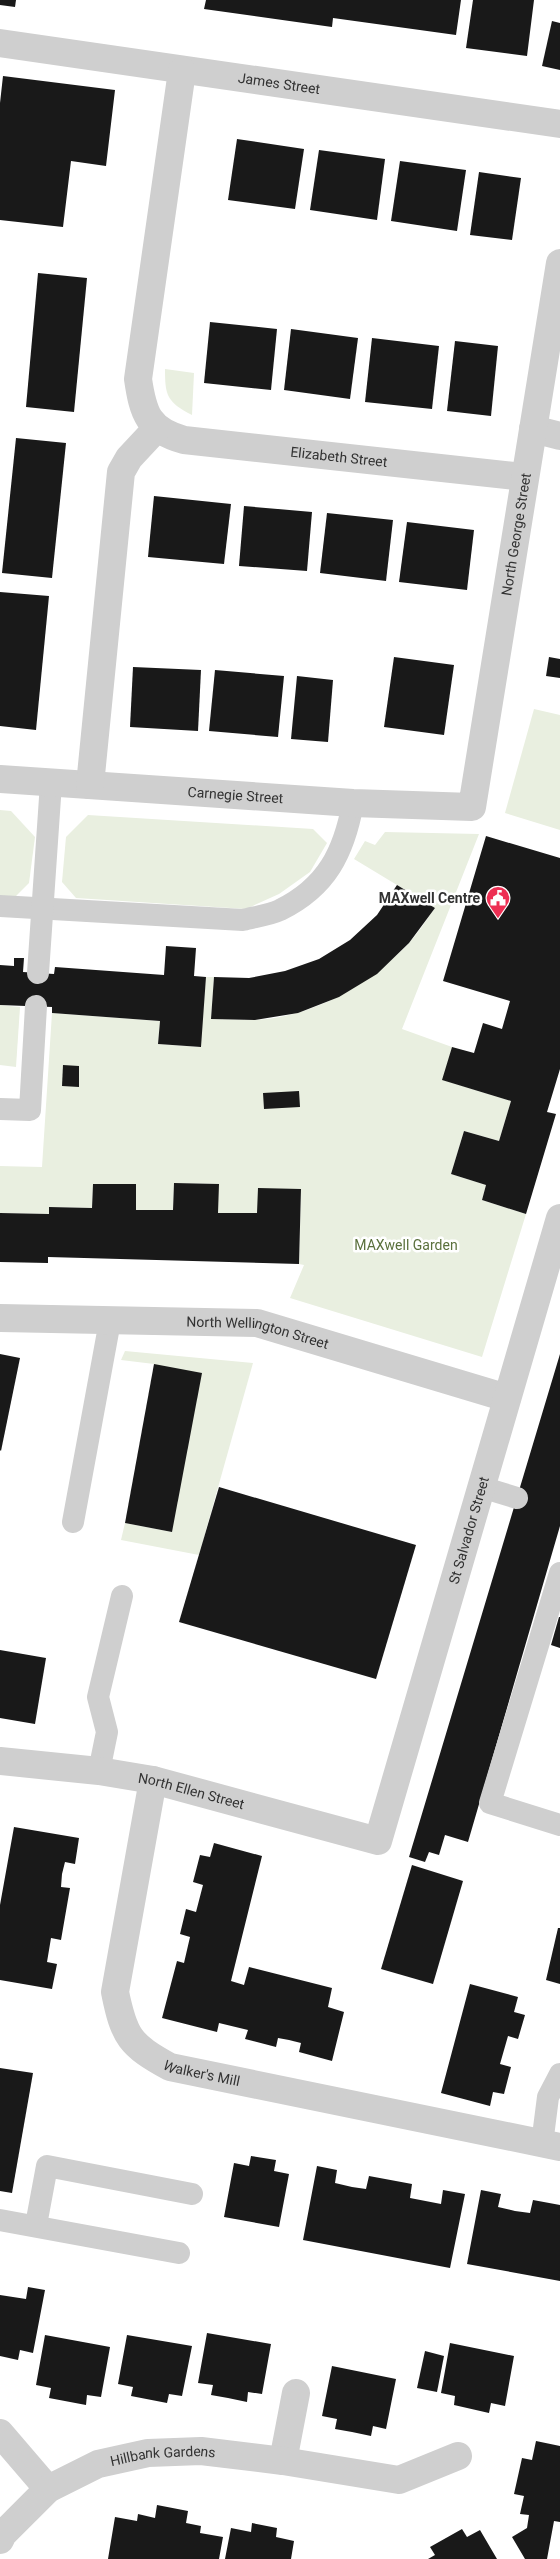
<svg xmlns="http://www.w3.org/2000/svg" width="560" height="2559" font-family="Roboto,sans-serif">
  <style>
    .green { fill: #e9efe0 }
    .building { fill: #191919 }
    .lines { fill: none; stroke-linecap: round; stroke-linejoin: round }
    .lane { stroke: #cfcfcf; stroke-width: 22 }
    .street { stroke: #cfcfcf; stroke-width: 28 }
    .labels { text-anchor: middle; stroke-width: 5; stroke-linejoin: round; paint-order: stroke }
    .street-label { font-size: 14px; fill: #323232; stroke: #fff }
    .poi-label { font-size: 14px; font-weight: bold; fill: #323232; stroke: #fff; text-anchor: end }
    .park-label { font-size: 14px; fill: #5a703c; stroke: #fff }
  </style>
  <rect width="100%" height="100%" fill="#fff"/>
  <!-- green -->
  <g class="green">
    <path d="M165,369L194,373L192,415C167,402 165,396 165,369Z"/>
    <polygon points="534,709 560,715 560,830 505,813"/>
    <polygon points="0,810 11,811 35,837 29,883 15,897 0,896"/>
    <polygon points="88,815 313,829 327,843 310,872 279,894 246,909 76,898 62,882 66,837"/>
    <path d="M385,832L479,834L402,1029L452,1047L443,1080L511,1101L499,1141L464,1131L451,1174L486,1185L482,1200L526,1214L482,1357L290,1298L304,1265L299,1264L301,1189L257,1213H218V1184L174,1183L173,1210H136V1184H93L92,1208L50,1207L49,1214L0,1213V1166L42,1167L52,1013L160,1021L158,1044L200,1047L206,977H214L211,1019C225,1019 239,1020 253,1020C312,1018 367,986 407,945C418,934 426,920 435,908L354,859L365,841L375,845Z"/>
    <polygon points="0,1005 20,1007 16,1067 0,1065"/>
    <polygon points="125,1351 253,1363 199,1555 121,1540 125,1523 172,1532 154,1364 121,1360"/>
  </g>
  <!-- building -->
  <g class="building">
    <polygon points="0,0 16,0 15,7 0,5"/>
    <polygon points="206,0 461,0 456,35 333,18 332,27 204,9"/>
    <polygon points="473,0 534,0 527,56 466,48"/>
    <polygon points="552,21 560,23 560,70 542,66"/>
    <polygon points="3,76 115,90 106,166 71,161 63,227 0,220 0,103"/>
    <polygon points="237,139 304,149 295,209 228,200"/>
    <polygon points="319,150 385,159 377,220 310,210"/>
    <polygon points="400,161 466,170 457,231 391,221"/>
    <polygon points="479,172 521,178 512,240 470,235"/>
    <polygon points="38,273 87,278 74,412 26,407"/>
    <polygon points="210,322 277,329 271,390 204,383"/>
    <polygon points="291,329 358,338 350,399 284,390"/>
    <polygon points="372,338 439,346 432,409 365,402"/>
    <polygon points="455,341 498,346 491,416 447,411"/>
    <polygon points="16,438 66,443 52,578 2,573"/>
    <polygon points="154,496 231,504 224,564 148,557"/>
    <polygon points="244,506 312,512 307,571 239,566"/>
    <polygon points="327,513 393,520 386,581 320,573"/>
    <polygon points="407,522 474,530 467,590 399,582"/>
    <polygon points="0,592 49,596 36,730 0,726"/>
    <polygon points="394,657 454,665 444,735 384,727"/>
    <polygon points="549,657 560,659 560,678 546,676"/>
    <polygon points="133,667 201,670 198,731 130,727"/>
    <polygon points="215,670 284,676 278,737 209,731"/>
    <polygon points="297,676 333,680 328,742 291,739"/>
    <polygon points="486,836 560,858 560,1069 547,1112 556,1114 526,1214 482,1200 486,1185 451,1174 464,1131 499,1141 511,1101 442,1080 452,1047 474,1053 483,1023 502,1029 510,1001 443,981"/>
    <polygon points="397,885 435,908 409,943 377,974 339,997 298,1013 255,1020 211,1019 214,977 249,978 285,971 319,959 350,940 377,915"/>
    <polygon points="166,946 196,948 194,976 206,977 201,1047 158,1044 160,1021 52,1013 52,1007 0,1005 0,965 14,966 14,958 24,958 23,972 54,974 55,967 164,975"/>
    <polygon points="63,1065 79,1066 79,1087 62,1086"/>
    <polygon points="299,1091 300,1107 264,1109 263,1093"/>
    <polygon points="174,1183 219,1184 218,1213 257,1213 258,1188 301,1189 299,1264 48,1257 48,1263 0,1262 0,1213 49,1214 49,1207 92,1208 93,1184 136,1184 136,1210 173,1210"/>
    <polygon points="0,1354 20,1358 1,1451 0,1450"/>
    <polygon points="560,1354 560,1526 468,1842 445,1835 439,1855 429,1852 425,1862 409,1857"/>
    <polygon points="154,1364 202,1373 172,1532 125,1523"/>
    <polygon points="219,1487 416,1545 376,1679 179,1622"/>
    <polygon points="559,1617 560,1617 560,1648 551,1645"/>
    <polygon points="0,1650 46,1658 35,1724 0,1718"/>
    <polygon points="14,1827 79,1838 75,1864 65,1862 62,1874 61,1887 70,1888 61,1940 51,1938 47,1962 57,1964 52,1989 0,1980 0,1905"/>
    <polygon points="214,1843 262,1856 231,1981 244,1985 249,1967 332,1988 328,2007 344,2012 332,2061 299,2052 301,2043 289,2040 278,2038 276,2047 245,2039 248,2030 219,2023 217,2032 162,2018 177,1961 184,1963 190,1937 180,1934 186,1909 196,1912 203,1885 193,1882 200,1855 210,1857"/>
    <polygon points="412,1865 463,1881 433,1984 381,1969"/>
    <polygon points="558,1928 560,1928 560,1984 546,1980"/>
    <polygon points="470,1984 518,1997 514,2012 525,2015 518,2039 508,2036 500,2064 511,2067 504,2094 493,2092 490,2106 441,2093"/>
    <polygon points="0,2068 33,2073 12,2193 0,2191"/>
    <polygon points="251,2156 276,2160 274,2171 289,2174 279,2227 224,2217 234,2163 249,2166"/>
    <polygon points="317,2166 337,2170 335,2183 352,2187 366,2189 369,2176 412,2184 410,2198 441,2204 443,2190 465,2194 450,2268 303,2240"/>
    <polygon points="481,2190 501,2194 498,2207 515,2211 530,2213 533,2200 560,2205 560,2281 467,2264"/>
    <polygon points="28,2287 45,2290 33,2353 20,2350 18,2360 0,2356 0,2295 26,2299"/>
    <polygon points="207,2333 271,2344 262,2394 248,2392 247,2402 228,2398 211,2395 213,2385 198,2383"/>
    <polygon points="45,2335 110,2347 101,2397 87,2395 86,2405 49,2398 51,2388 36,2385"/>
    <polygon points="127,2335 192,2346 182,2396 169,2394 167,2403 131,2396 133,2387 118,2384"/>
    <polygon points="450,2343 514,2356 505,2406 491,2403 489,2413 454,2405 455,2396 441,2393"/>
    <polygon points="425,2351 444,2356 437,2392 417,2388"/>
    <polygon points="332,2366 396,2379 386,2429 373,2426 371,2436 352,2432 335,2429 337,2419 322,2416"/>
    <polygon points="536,2441 560,2446 560,2522 554,2521 547,2559 525,2559 512,2537 527,2528 529,2515 520,2514 524,2496 514,2494 522,2458 532,2460"/>
    <polygon points="157,2505 188,2511 186,2523 201,2526 200,2533 223,2537 219,2559 108,2559 115,2517 137,2521 138,2514 155,2518"/>
    <polygon points="252,2523 277,2528 276,2537 294,2541 291,2559 225,2559 231,2528 251,2532"/>
    <polygon points="462,2529 467,2537 480,2530 497,2559 428,2559 435,2555 430,2547"/>
  </g>
  <g class="lines">
    <!-- lane -->
    <g class="lane">
      <path d="M0,906L243,920C254,917 269,915 280,910C327,887 344,852 353,803"/>
      <polyline points="38,973 51,783"/>
      <polyline points="0,1109 30,1110 36,1006"/>
      <polyline points="481,1487 517,1498"/>
      <polyline points="73,1522 110,1321"/>
      <polyline points="560,1573 490,1803 560,1825"/>
      <polyline points="99,1771 107,1732 98,1697 122,1596"/>
      <polyline points="542,2144 548,2097 560,2074"/>
      <polyline points="0,2220 179,2253"/>
      <polyline points="36,2225 47,2166 192,2194"/>
    </g>
    <!-- street -->
    <g class="street">
      <path id="s1" d="M0,43L560,124"/>
      <path id="s2" d="M182,71L138,379C143,413 148,430 184,440L524,477"/>
      <polyline points="533,429 560,436"/>
      <path id="s3" d="M0,779L353,803L472,807L560,263"/>
      <polyline points="90,785 121,472 129,458 157,428"/>
      <path id="s4" d="M0,1318L257,1323L507,1398"/>
      <path id="s5" d="M0,1761L99,1771L153,1780L378,1841L560,1218"/>
      <path id="s6" d="M153,1780L115,1992C124,2037 130,2045 170,2067L560,2147"/>
      <polyline points="0,2433 48,2489"/>
      <polyline points="283,2461 296,2393"/>
      <path id="s7" d="M0,2540L3,2534L48,2489L98,2464L148,2453L201,2451L283,2461L399,2480L458,2456"/>
    </g>
  </g>
  <!-- icons -->
  <defs>
    <g id="civic-pin" transform="scale(1.25)"><path d="M0 17L-7.5 6A9.5 9.5 0 1 1 7.5 6Z" fill="#ed2f53" stroke="#fff"/><path d="M-.6-6.5H3V-4.5H.6V-3L4-1V1h2V6H-6V1h2V-1L-.6-3ZM-1.2 2.5V6h2.4V2.5Z" fill="#fff"/></g>
  </defs>
  <g fill-rule="evenodd">
    <use href="#civic-pin" x="498" y="898"/>
  </g>
  <g class="labels">
    <!-- street labels -->
    <g class="street-label">
      <text dy="5" stroke="none"><textPath href="#s1" startOffset="282">James Street</textPath></text>
      <text dy="5" stroke="none"><textPath href="#s2" startOffset="550">Elizabeth Street</textPath></text>
      <text dy="5" stroke="none"><textPath href="#s3" startOffset="749">North George Street</textPath></text>
      <text dy="5" stroke="none"><textPath href="#s3" startOffset="236">Carnegie Street</textPath></text>
      <text dy="5" stroke="none"><textPath href="#s4" startOffset="259">North Wellington Street</textPath></text>
      <text dy="5" stroke="none"><textPath href="#s5" startOffset="711">St Salvador Street</textPath></text>
      <text dy="5" stroke="none"><textPath href="#s5" startOffset="194">North Ellen Street</textPath></text>
      <text dy="5" stroke="none"><textPath href="#s6" startOffset="346">Walker's Mill</textPath></text>
      <text dy="5" stroke="none"><textPath href="#s7" startOffset="192">Hillbank Gardens</textPath></text>
    </g>
    <!-- poi labels -->
    <g class="poi-label">
      <text x="480" y="903">MAXwell Centre</text>
    </g>
    <!-- park labels -->
    <g class="park-label">
      <text x="406" y="1250">MAXwell Garden</text>
    </g>
  </g>
</svg>
